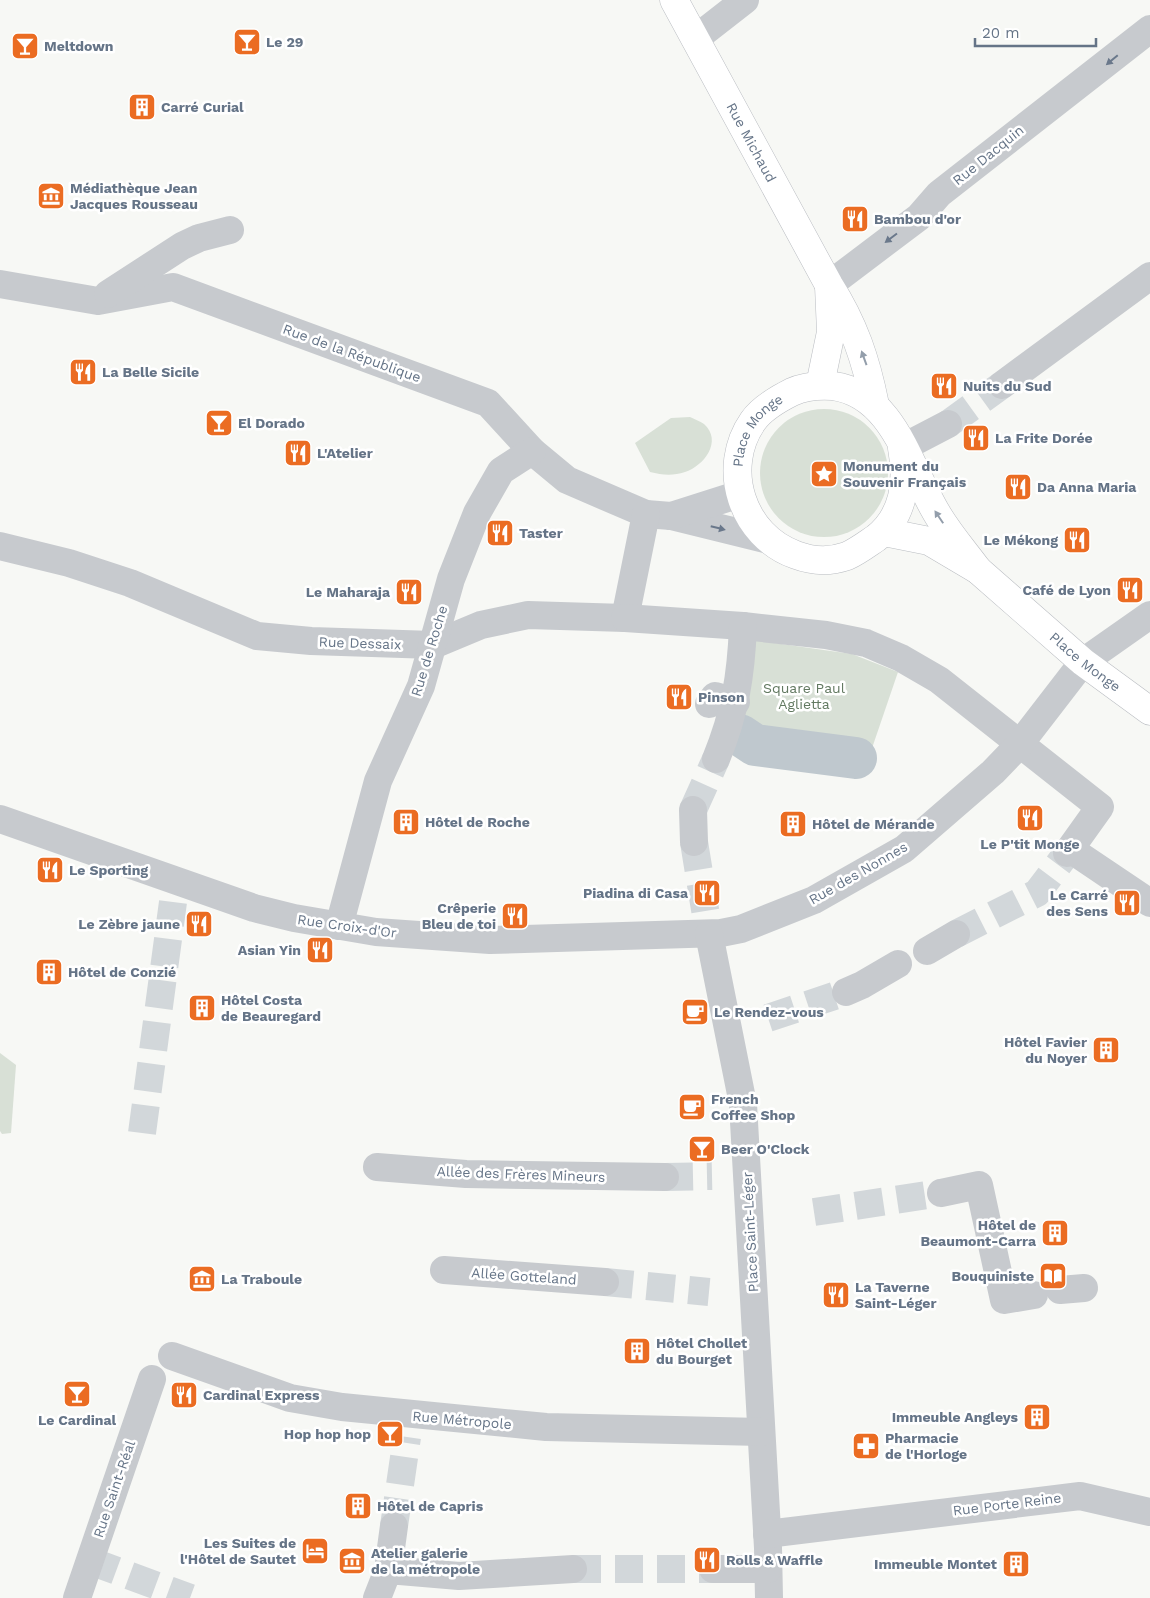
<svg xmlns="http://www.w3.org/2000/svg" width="1150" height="1598" font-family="'Work Sans',sans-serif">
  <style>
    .green { fill: #d8e0d6 }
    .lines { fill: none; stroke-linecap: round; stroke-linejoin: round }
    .canal { stroke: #bfc8ce; stroke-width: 42 }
    .minor-tunnel { stroke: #d2d7da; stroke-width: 28; stroke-dasharray: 28 14; stroke-linecap: butt }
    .major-casing { stroke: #babdc2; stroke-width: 29 }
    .minor { stroke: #c7cace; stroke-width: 28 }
    .major { stroke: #fff; stroke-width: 28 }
    .oneway { fill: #6a788b }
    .oneway2 { fill: #939eab }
    .labels { text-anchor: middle; stroke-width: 5; stroke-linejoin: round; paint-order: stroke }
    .poi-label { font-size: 14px; font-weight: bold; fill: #657487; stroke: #fff; text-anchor: start }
    .street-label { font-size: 14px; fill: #657487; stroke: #fff }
    .park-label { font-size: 14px; fill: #627961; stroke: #fff }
  </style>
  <rect width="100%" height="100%" fill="#f7f8f5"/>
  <!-- green -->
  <g class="green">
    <circle cx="824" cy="473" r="64"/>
    <path d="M690,417C694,419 700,421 704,424C723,441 704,466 685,472C673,476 662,475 650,472L635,443L671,418Z"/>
    <polygon points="753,640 852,654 898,672 870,754 758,737 742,726"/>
    <polygon points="0,1053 16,1065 11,1133 2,1134 0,1131"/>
  </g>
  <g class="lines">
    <!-- canal -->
    <polyline class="canal" points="740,735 755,745 856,758"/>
    <!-- minor-tunnel -->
    <g class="minor-tunnel">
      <polyline points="948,424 1002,385"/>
      <polyline points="693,810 716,759"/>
      <polyline points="694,842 709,934"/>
      <polyline points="956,934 1037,893 1067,853"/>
      <polyline points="768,1018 846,992"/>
      <polyline points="142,1133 173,902"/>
      <polyline points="665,1177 712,1176"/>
      <polyline points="814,1212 941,1193"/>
      <polyline points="605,1282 709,1292"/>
      <polyline points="394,1526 407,1437"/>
      <polyline points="90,1561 190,1598"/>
      <polyline points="573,1569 713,1569"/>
    </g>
    <!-- major casing -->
    <g class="major-casing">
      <g id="major">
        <path id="s1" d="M674,0L829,285C854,324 866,360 875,405"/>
        <polyline points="820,385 831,332 829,286"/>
        <path id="s2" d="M902,448C908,481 904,516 876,538C867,544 858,551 847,556C830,562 812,561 796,555C742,536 720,468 753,421C762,408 778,399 792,392C805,386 819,385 833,386C894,394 909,467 936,512C948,533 964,551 978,570"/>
        <path id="s3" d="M884,532L929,541L978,570L1083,662L1150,711"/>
      </g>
    </g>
    <!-- minor -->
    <g class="minor">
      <polyline points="695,39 745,0"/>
      <polyline points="0,284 98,301 173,287 488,403 532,451 567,480 646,514 671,516 769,540"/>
      <polyline points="829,285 919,217 939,194 1150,29"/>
      <polyline points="108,294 182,246 199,238 230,230"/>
      <polyline points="1002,385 1150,276"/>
      <polyline points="902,448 948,424"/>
      <polyline points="671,516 740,494"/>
      <polyline points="0,546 69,563 130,583 257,636 311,641 433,645 481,625 528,615 625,618 646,514"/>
      <polyline points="625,618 743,626 826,635 866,643 901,658 939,680 1100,807 1070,849"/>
      <polyline points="709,704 715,696 736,702"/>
      <path d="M716,759C735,713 741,676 743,626"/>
      <polyline points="693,810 694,842"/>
      <polyline points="0,819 254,908 294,918 376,932 490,940 721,933 741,929 814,900 904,849 993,772 1019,745 1083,662 1150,615"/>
      <polyline points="1067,853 1070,849 1150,903"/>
      <polyline points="339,926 378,781 421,686 451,579 477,513 501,471 532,451"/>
      <polyline points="709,934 743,1104 768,1548 769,1598"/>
      <polyline points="927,951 956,934"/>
      <polyline points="846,992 862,985 898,964"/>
      <polyline points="377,1167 466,1174 665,1177"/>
      <polyline points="941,1193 979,1185 1004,1300 1034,1295"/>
      <polyline points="444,1270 605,1282"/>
      <polyline points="1060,1290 1084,1288"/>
      <polyline points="172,1356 290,1398 342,1407 546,1427 761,1432"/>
      <polyline points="767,1534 1080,1496 1150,1512"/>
      <polyline points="713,1569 768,1569"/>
      <polyline points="388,1570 394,1526"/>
      <polyline points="77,1598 152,1379"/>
      <polyline points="377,1598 388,1570 459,1576 573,1569"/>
    </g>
    <!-- major -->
    <use href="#major" class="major"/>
  </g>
  <!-- one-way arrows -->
  <defs><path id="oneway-solid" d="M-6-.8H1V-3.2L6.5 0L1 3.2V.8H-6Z" transform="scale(1.25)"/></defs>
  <g class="oneway">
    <use href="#oneway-solid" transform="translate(1112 60) rotate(140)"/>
    <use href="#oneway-solid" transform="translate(891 238) rotate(143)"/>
    <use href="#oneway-solid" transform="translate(718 528) rotate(14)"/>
  </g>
  <g class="oneway2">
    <use href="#oneway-solid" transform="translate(864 358) rotate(-110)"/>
    <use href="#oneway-solid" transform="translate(939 517) rotate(-124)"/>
  </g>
  <!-- icons -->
  <defs>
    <g id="bar-square" transform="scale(1.4375)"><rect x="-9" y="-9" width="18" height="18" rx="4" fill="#eb6c22" stroke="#fff"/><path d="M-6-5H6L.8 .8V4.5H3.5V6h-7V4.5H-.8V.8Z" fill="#fff"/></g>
    <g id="building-square" transform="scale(1.4375)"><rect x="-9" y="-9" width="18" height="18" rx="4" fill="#eb6c22" stroke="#fff"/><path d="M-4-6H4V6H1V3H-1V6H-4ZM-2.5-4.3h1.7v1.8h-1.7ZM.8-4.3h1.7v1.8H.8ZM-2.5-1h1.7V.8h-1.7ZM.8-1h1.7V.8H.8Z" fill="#fff"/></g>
    <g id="museum-square" transform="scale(1.4375)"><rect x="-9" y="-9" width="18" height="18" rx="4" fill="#eb6c22" stroke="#fff"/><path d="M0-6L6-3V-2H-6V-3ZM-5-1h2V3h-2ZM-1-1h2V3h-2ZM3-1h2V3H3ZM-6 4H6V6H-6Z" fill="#fff"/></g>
    <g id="restaurant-square" transform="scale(1.4375)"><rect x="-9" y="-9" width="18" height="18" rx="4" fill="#eb6c22" stroke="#fff"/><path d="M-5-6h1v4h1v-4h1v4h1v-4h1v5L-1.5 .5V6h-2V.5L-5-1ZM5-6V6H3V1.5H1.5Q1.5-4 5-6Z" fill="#fff"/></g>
    <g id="sight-square" transform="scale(1.4375)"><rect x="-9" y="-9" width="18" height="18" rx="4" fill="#eb6c22" stroke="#fff"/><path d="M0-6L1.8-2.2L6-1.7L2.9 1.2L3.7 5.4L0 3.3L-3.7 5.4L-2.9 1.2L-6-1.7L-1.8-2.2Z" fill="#fff"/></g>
    <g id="cafe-square" transform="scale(1.4375)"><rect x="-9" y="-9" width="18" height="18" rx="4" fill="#eb6c22" stroke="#fff"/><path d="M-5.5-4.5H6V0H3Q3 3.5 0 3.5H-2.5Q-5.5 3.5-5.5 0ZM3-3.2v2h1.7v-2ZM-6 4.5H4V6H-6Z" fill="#fff"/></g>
    <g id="library-square" transform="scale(1.4375)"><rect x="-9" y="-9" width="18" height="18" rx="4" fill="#eb6c22" stroke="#fff"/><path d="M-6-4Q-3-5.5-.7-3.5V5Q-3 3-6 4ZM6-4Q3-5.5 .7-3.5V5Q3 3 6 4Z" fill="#fff"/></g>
    <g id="pharmacy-square" transform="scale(1.4375)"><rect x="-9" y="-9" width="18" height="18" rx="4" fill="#eb6c22" stroke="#fff"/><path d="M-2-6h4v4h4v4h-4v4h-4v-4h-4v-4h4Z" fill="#fff"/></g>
    <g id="hotel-square" transform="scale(1.4375)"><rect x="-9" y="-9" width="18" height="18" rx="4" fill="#eb6c22" stroke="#fff"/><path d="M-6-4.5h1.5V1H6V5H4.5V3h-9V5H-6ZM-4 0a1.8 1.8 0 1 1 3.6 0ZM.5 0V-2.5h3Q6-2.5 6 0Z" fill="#fff"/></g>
  </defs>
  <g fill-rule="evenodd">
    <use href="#bar-square" x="247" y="42"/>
    <use href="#bar-square" x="25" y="46"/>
    <use href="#building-square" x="142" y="107"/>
    <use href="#museum-square" x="51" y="196"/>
    <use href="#restaurant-square" x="855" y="219"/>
    <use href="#restaurant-square" x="83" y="372"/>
    <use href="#restaurant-square" x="944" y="386"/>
    <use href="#bar-square" x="219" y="423"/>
    <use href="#restaurant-square" x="976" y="438"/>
    <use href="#restaurant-square" x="298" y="453"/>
    <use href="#sight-square" x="824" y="474"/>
    <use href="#restaurant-square" x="1018" y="487"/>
    <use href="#restaurant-square" x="500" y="533"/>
    <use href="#restaurant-square" x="1077" y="540"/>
    <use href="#restaurant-square" x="1130" y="590"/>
    <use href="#restaurant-square" x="409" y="592"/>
    <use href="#restaurant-square" x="679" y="697"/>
    <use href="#restaurant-square" x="1030" y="818"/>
    <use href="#building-square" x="406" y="822"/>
    <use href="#building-square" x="793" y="824"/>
    <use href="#restaurant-square" x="50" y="870"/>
    <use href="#restaurant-square" x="707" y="893"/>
    <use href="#restaurant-square" x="1127" y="903"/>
    <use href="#restaurant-square" x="515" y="916"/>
    <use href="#restaurant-square" x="199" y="924"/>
    <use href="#restaurant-square" x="320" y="950"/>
    <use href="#building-square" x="49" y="972"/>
    <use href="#building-square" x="202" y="1008"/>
    <use href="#cafe-square" x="695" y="1012"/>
    <use href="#building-square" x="1106" y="1050"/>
    <use href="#cafe-square" x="692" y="1107"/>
    <use href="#bar-square" x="702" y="1149"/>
    <use href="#building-square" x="1055" y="1233"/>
    <use href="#library-square" x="1053" y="1276"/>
    <use href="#museum-square" x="202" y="1279"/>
    <use href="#restaurant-square" x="836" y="1295"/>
    <use href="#building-square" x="637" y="1351"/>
    <use href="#bar-square" x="77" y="1394"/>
    <use href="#restaurant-square" x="184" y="1395"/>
    <use href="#building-square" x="1037" y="1417"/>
    <use href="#bar-square" x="390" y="1434"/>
    <use href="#pharmacy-square" x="866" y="1446"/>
    <use href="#building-square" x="358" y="1506"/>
    <use href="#hotel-square" x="315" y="1551"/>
    <use href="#restaurant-square" x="707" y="1560"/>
    <use href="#museum-square" x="352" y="1561"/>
    <use href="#building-square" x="1016" y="1564"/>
  </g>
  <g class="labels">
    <!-- poi labels -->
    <g class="poi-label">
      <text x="266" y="47">Le 29</text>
      <text x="44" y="51">Meltdown</text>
      <text x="161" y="112">Carré Curial</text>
      <text x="70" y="193">Médiathèque Jean<tspan x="70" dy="16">Jacques Rousseau</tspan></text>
      <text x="874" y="224">Bambou d'or</text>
      <text x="102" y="377">La Belle Sicile</text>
      <text x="963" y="391">Nuits du Sud</text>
      <text x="238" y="428">El Dorado</text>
      <text x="995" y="443">La Frite Dorée</text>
      <text x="317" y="458">L'Atelier</text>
      <text x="843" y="471">Monument du<tspan x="843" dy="16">Souvenir Français</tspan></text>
      <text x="1037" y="492">Da Anna Maria</text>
      <text x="519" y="538">Taster</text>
      <text x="1058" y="545" text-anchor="end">Le Mékong</text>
      <text x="1111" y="595" text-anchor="end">Café de Lyon</text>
      <text x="390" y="597" text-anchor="end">Le Maharaja</text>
      <text x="698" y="702">Pinson</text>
      <text x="425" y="827">Hôtel de Roche</text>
      <text x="812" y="829">Hôtel de Mérande</text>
      <text x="1030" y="849" text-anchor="middle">Le P'tit Monge</text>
      <text x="69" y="875">Le Sporting</text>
      <text x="688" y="898" text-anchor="end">Piadina di Casa</text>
      <text x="1108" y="900" text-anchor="end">Le Carré<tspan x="1108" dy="16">des Sens</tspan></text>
      <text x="496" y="913" text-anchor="end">Crêperie<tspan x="496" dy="16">Bleu de toi</tspan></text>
      <text x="180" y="929" text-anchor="end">Le Zèbre jaune</text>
      <text x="301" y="955" text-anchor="end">Asian Yin</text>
      <text x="68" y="977">Hôtel de Conzié</text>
      <text x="221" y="1005">Hôtel Costa<tspan x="221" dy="16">de Beauregard</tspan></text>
      <text x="714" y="1017">Le Rendez-vous</text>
      <text x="1087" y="1047" text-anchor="end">Hôtel Favier<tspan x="1087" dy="16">du Noyer</tspan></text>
      <text x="711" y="1104">French<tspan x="711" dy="16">Coffee Shop</tspan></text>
      <text x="721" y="1154">Beer O'Clock</text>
      <text x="1036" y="1230" text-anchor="end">Hôtel de<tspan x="1036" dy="16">Beaumont-Carra</tspan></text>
      <text x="1034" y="1281" text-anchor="end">Bouquiniste</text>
      <text x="221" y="1284">La Traboule</text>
      <text x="855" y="1292">La Taverne<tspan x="855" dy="16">Saint-Léger</tspan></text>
      <text x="656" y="1348">Hôtel Chollet<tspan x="656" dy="16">du Bourget</tspan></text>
      <text x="203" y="1400">Cardinal Express</text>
      <text x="1018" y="1422" text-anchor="end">Immeuble Angleys</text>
      <text x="77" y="1425" text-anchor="middle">Le Cardinal</text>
      <text x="371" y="1439" text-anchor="end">Hop hop hop</text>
      <text x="885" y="1443">Pharmacie<tspan x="885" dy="16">de l'Horloge</tspan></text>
      <text x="377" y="1511">Hôtel de Capris</text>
      <text x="296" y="1548" text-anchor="end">Les Suites de<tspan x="296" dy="16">l'Hôtel de Sautet</tspan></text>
      <text x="371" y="1558">Atelier galerie<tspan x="371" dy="16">de la métropole</tspan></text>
      <text x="726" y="1565">Rolls &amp; Waffle</text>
      <text x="997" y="1569" text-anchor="end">Immeuble Montet</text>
    </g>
    <!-- street labels -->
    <g class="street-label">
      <text dy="5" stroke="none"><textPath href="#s1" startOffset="162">Rue Michaud</textPath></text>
      <text transform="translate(988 155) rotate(-39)" y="5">Rue Dacquin</text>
      <text transform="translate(352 353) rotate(20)" y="5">Rue de la République</text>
      <text dy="5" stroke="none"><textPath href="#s2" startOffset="341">Place Monge</textPath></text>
      <text transform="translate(360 643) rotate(2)" y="5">Rue Dessaix</text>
      <text transform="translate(429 651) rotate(-73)" y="5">Rue de Roche</text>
      <text dy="5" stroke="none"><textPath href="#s3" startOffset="244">Place Monge</textPath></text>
      <text transform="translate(858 873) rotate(-30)" y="5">Rue des Nonnes</text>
      <text transform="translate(347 926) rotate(8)" y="5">Rue Croix-d'Or</text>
      <text transform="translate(521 1174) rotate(2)" y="5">Allée des Frères Mineurs</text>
      <text transform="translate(750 1232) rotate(-93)" y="5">Place Saint-Léger</text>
      <text transform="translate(524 1276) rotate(4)" y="5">Allée Gotteland</text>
      <text transform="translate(462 1420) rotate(5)" y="5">Rue Métropole</text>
      <text transform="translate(114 1489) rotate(-71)" y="5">Rue Saint-Réal</text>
      <text transform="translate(1007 1504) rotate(-7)" y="5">Rue Porte Reine</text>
    </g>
    <!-- park labels -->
    <g class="park-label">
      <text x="804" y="693">Square Paul<tspan x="804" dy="16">Aglietta</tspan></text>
    </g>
  </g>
  <!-- scale -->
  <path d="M975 38v8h121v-8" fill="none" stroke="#657487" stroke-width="2.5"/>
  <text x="982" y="38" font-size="15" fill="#657487" stroke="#ffffff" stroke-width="4" paint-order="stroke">20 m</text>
</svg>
